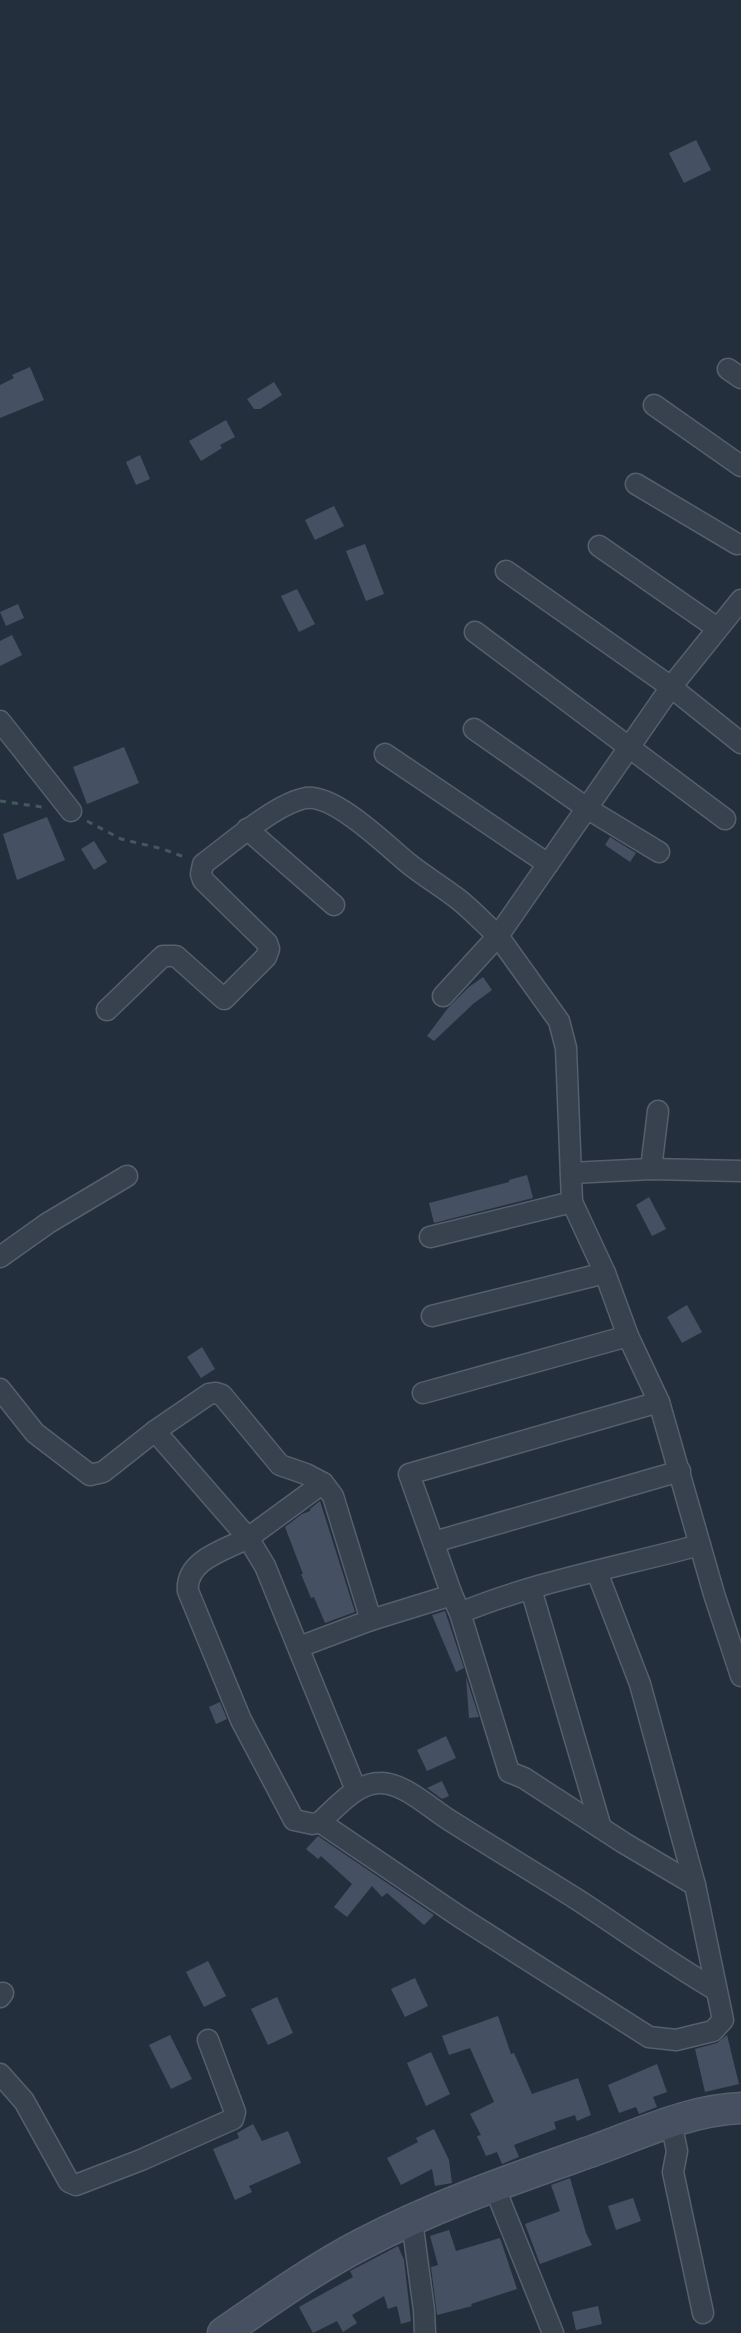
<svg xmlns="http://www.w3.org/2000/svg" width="741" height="2333" font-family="Raleway,sans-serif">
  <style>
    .building { fill: #455162 }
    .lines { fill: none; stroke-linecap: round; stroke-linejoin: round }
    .street-casing { stroke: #565f6c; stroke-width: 23 }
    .secondary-casing { stroke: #565f6c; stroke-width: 33 }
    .path { stroke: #44595c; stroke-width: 3; stroke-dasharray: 6 6; stroke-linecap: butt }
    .street { stroke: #38414e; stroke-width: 20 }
    .secondary { stroke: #465061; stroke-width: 30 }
  </style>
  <rect width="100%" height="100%" fill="#242f3e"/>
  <!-- building -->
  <g class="building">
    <polygon points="696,140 711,170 684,183 669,153"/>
    <polygon points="30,367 44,400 0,418 0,385 14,378 12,375"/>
    <polygon points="274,382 282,395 260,409 254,409 247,399"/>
    <polygon points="226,420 235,437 220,445 222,448 201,461 189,441"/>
    <polygon points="140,455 150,479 136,485 126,462"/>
    <polygon points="334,506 344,526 315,540 305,520"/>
    <polygon points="365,544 384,594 366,601 346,551"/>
    <polygon points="297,589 315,624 299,632 281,596"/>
    <polygon points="18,604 24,618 6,626 0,612"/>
    <polygon points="12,635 22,655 0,666 0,641"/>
    <polygon points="124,747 139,783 87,804 73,767"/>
    <polygon points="47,817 65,860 17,880 3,834"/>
    <polygon points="610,837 636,853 630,862 605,845"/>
    <polygon points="94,841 107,862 94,870 81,849"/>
    <polygon points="483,977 492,990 473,1004 434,1041 427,1036 448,1008 469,987"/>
    <polygon points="527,1175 533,1198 434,1223 429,1203 509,1182 509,1180"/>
    <polygon points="649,1197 666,1229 652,1236 636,1205"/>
    <polygon points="687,1305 702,1332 682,1343 667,1317"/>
    <polygon points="202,1347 215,1369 201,1378 187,1357"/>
    <polygon points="320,1501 355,1612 325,1623 314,1597 311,1598 301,1574 303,1574 285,1527 302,1514 310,1511 310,1509"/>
    <polygon points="445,1611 464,1668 456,1672 432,1615"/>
    <polygon points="466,1677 479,1717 469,1718"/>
    <polygon points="220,1702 227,1719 216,1724 209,1707"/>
    <polygon points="446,1736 456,1758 427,1771 417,1750"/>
    <polygon points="442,1781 449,1796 442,1799 427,1788"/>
    <polygon points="318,1836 434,1915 424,1925 387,1893 382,1897 372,1886 347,1917 334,1907 352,1884 321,1856 318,1859 306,1849"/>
    <polygon points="208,1961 226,1996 204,2007 186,1972"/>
    <polygon points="415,1978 428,2006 405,2017 391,1989"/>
    <polygon points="277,1997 293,2033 268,2045 251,2009"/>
    <polygon points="498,2016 511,2054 514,2053 532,2094 578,2078 591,2115 577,2121 575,2115 554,2122 556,2129 514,2145 519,2157 502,2164 497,2152 486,2156 477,2136 481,2135 470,2114 494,2102 470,2048 449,2055 442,2036"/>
    <polygon points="170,2035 192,2079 171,2089 149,2045"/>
    <polygon points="727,2035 739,2084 705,2092 695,2049 717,2043"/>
    <polygon points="431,2052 450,2094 426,2106 407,2063"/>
    <polygon points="657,2064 667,2092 653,2097 657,2107 639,2114 636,2107 619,2113 608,2085"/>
    <polygon points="253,2124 262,2141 288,2131 301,2163 249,2186 252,2192 235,2200 213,2149 239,2138 237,2133"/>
    <polygon points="434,2129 449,2160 452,2183 435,2186 432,2169 401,2185 387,2158 418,2142 416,2138"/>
    <polygon points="570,2178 586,2233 592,2245 540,2264 525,2224 560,2211 551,2185"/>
    <polygon points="633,2198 641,2221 616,2230 608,2206"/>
    <polygon points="449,2230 456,2251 500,2238 517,2289 471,2304 472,2306 437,2315 431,2267 438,2265 430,2236"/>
    <polygon points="398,2246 404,2260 411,2321 401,2324 397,2306 388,2309 384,2296 352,2315 357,2323 343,2332 337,2321 313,2333 299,2307 353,2277 350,2271"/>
    <polygon points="598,2306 602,2324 576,2330 572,2312"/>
  </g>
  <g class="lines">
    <!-- street casing -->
    <g class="street-casing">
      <g id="street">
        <polyline points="728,369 741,378"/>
        <polyline points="654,405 741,466"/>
        <polyline points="636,484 737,544"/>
        <polyline points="599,546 717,628"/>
        <polyline points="506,571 671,687 741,743"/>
        <polyline points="741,600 671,687 498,936 559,1021 566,1048 572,1202 605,1273 628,1336 659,1402 714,1594 741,1676"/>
        <polyline points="475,632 725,819"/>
        <polyline points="0,721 71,811"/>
        <polyline points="474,729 588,809 659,852"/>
        <polyline points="385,754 548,864"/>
        <polyline points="247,829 334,905"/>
        <path d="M107,1010L163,956H176L224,999L266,957L269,949L267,943L203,880L201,874L203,864C228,846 276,803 306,798C335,794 386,845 408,863C424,876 441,886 458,899C472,910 485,924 498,936L443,996"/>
        <polyline points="651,1169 658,1111"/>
        <polyline points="571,1173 651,1169 741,1171"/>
        <polyline points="430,1237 572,1202"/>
        <polyline points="0,1257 48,1223 127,1176"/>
        <polyline points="432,1316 605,1273"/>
        <polyline points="0,1389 35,1433 90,1475 103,1472 155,1431 209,1394 216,1393 222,1395 280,1465 306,1474 323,1483 333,1496 371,1620"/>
        <polyline points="423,1393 628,1336"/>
        <polyline points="659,1402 409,1474 452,1595 460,1613 509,1772 524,1778 624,1843 695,1885"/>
        <polyline points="155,1431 248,1538 323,1483"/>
        <polyline points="434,1542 680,1471"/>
        <polyline points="531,1589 601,1828"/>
        <path d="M460,1613C534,1582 622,1566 700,1545"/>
        <polyline points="299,1647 371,1620 452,1595"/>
        <path d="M356,1790L265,1566L248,1538C225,1550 185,1560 188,1591L241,1720L294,1820L313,1824L320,1822C337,1807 356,1783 380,1783C404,1782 433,1811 454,1823C495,1849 537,1874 578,1900C624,1930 668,1962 716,1990"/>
        <polyline points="320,1822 460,1917 649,2037 676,2040 713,2031 723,2020 695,1885 640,1684 597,1572"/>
        <polyline points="0,1997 3,1993"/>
        <polyline points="0,2074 24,2101 69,2182 76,2185 141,2160 233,2119 235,2112 208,2040"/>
        <polyline points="671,2122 677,2151 673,2172 703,2313"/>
        <polyline points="494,2186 553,2333"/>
        <polyline points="412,2221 424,2310 425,2333"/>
      </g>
    </g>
    <!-- secondary casing -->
    <g class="secondary-casing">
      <path id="secondary" d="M223,2333C268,2302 314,2269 362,2244C436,2205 516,2178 595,2150C642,2133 690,2110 741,2108"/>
    </g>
    <!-- path -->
    <g class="path">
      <polyline points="0,801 42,807"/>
      <polyline points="87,821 121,839 163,849 184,857"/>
    </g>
    <!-- street -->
    <use href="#street" class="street"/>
    <!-- secondary -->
    <use href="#secondary" class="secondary"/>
  </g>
</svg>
